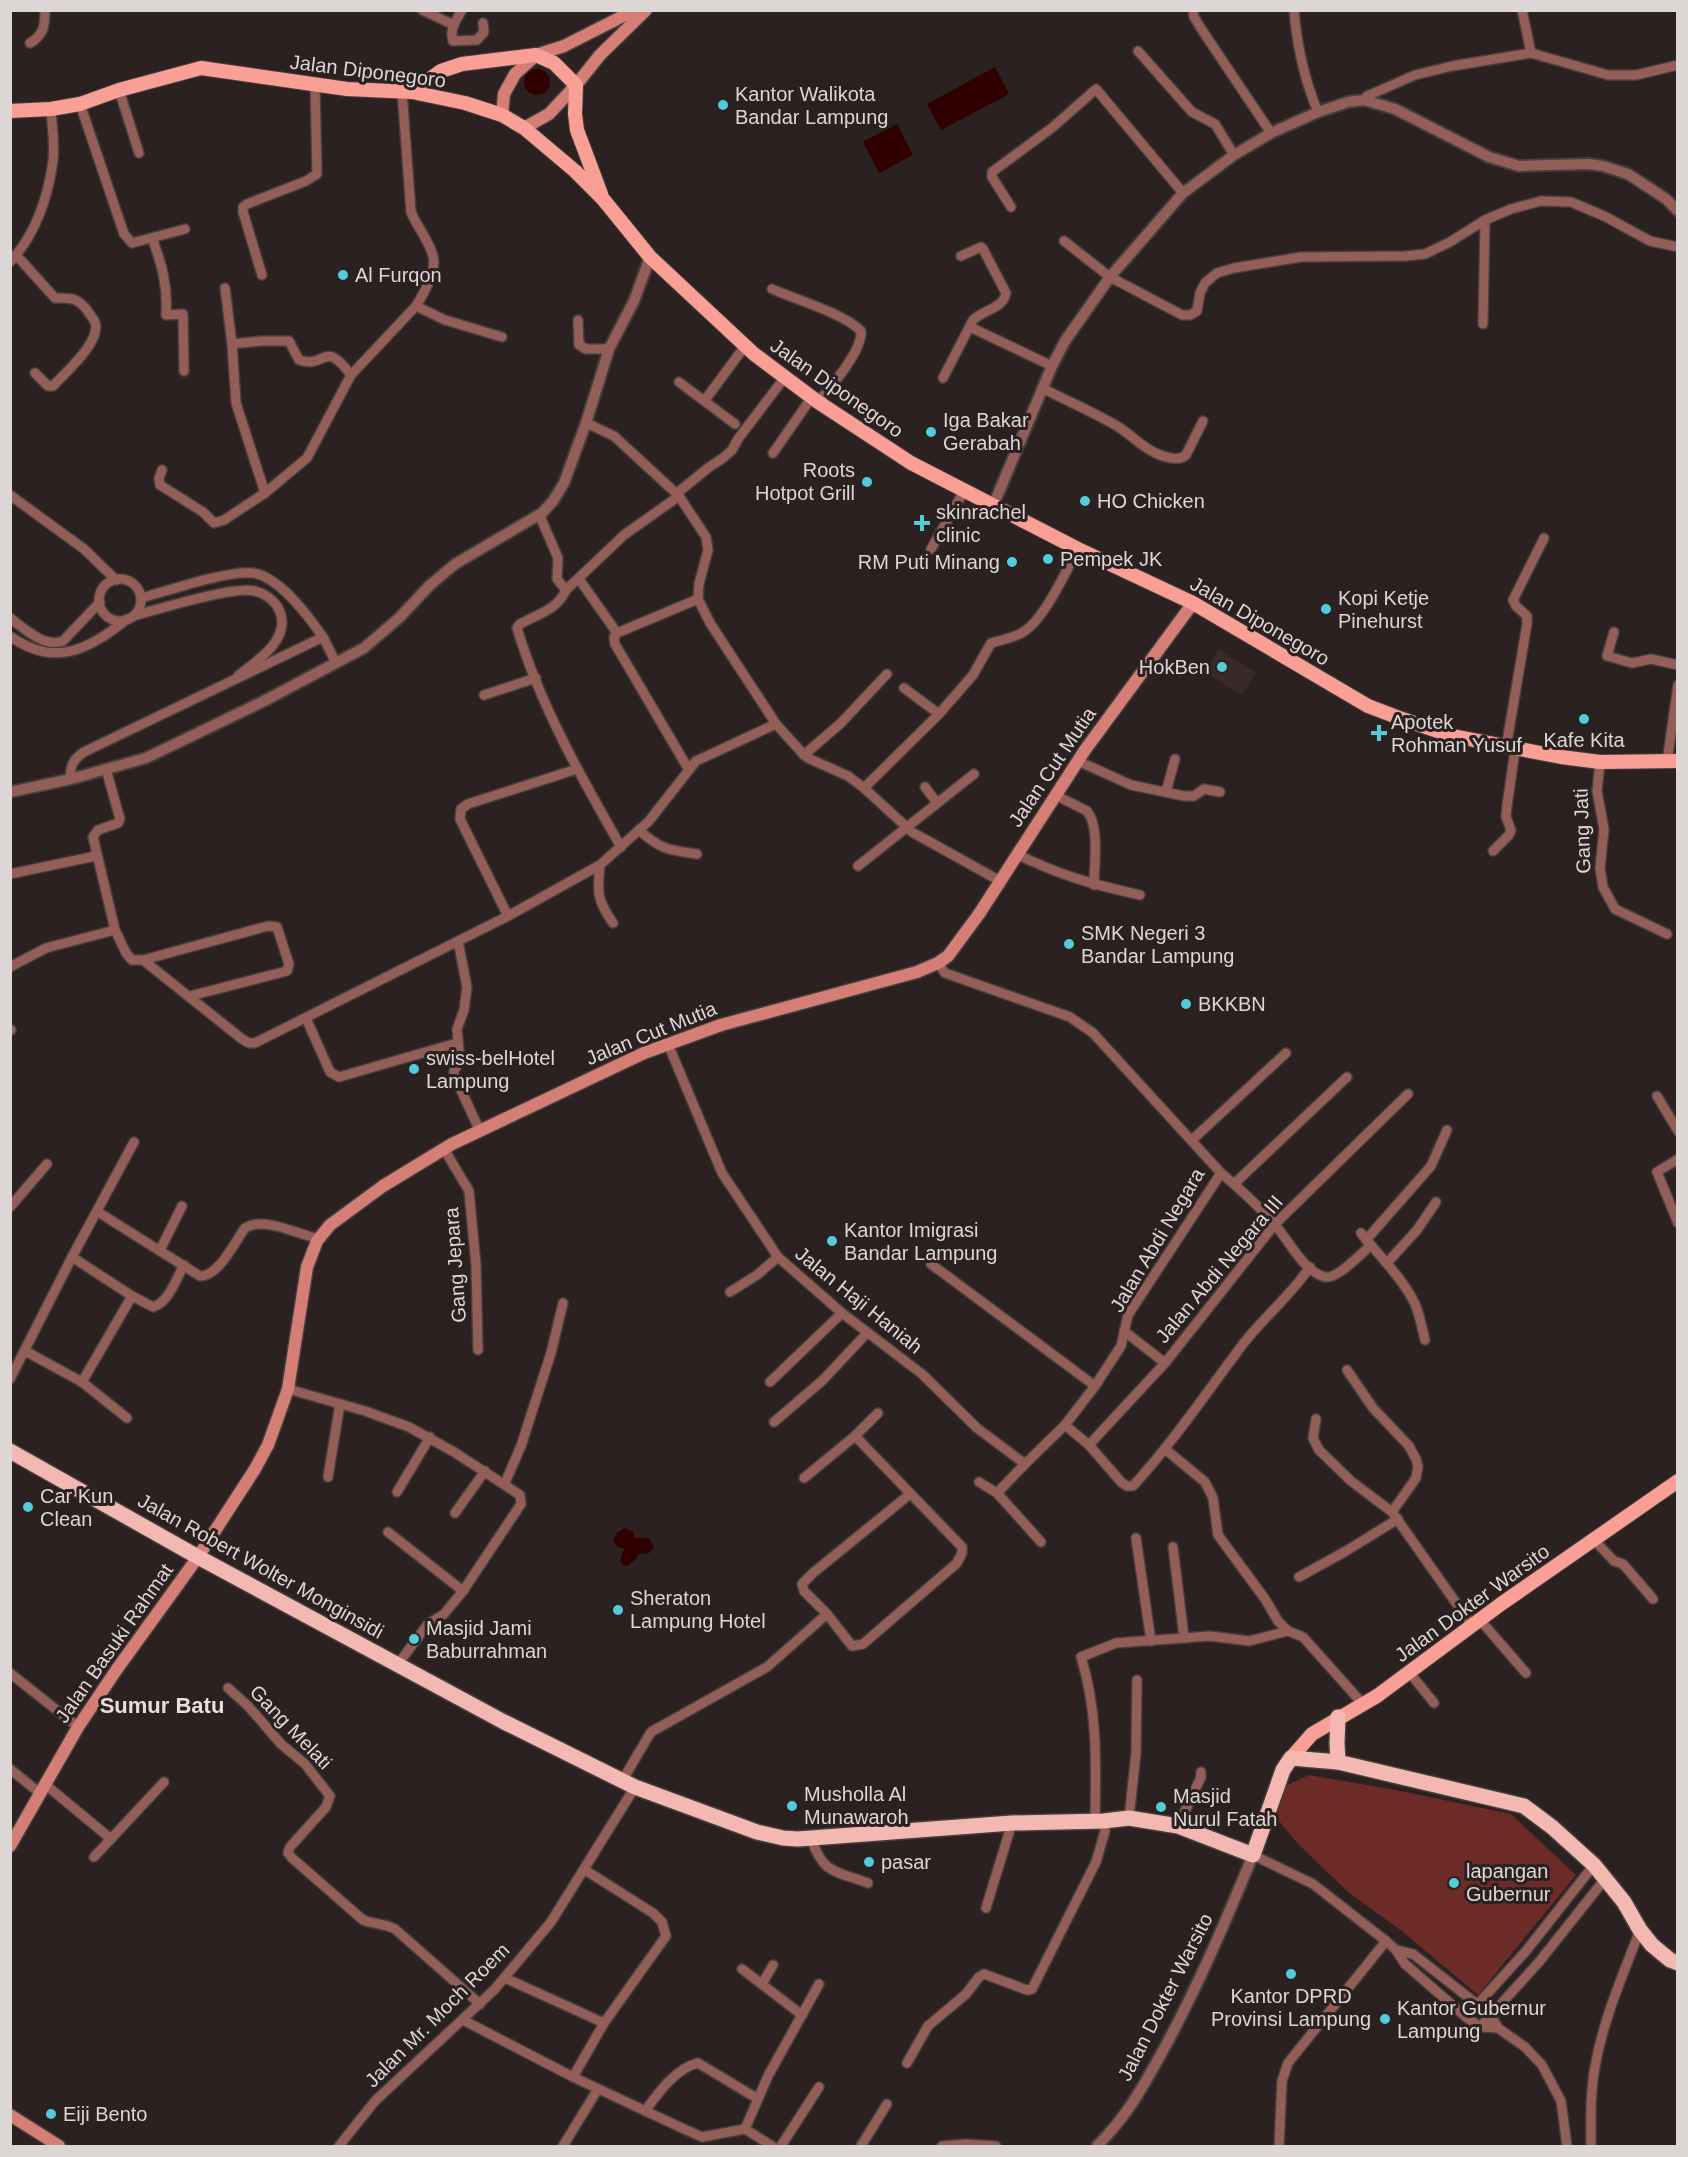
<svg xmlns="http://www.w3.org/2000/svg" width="1688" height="2157" font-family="Helvetica,sans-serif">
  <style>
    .built { fill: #392a29 }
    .green { fill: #6c2b27 }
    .water { fill: #300001 }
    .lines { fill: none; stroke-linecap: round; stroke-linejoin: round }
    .minor-casing { stroke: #463e3d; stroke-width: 12 }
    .tertiary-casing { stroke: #463e3d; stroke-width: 14 }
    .secondary-casing { stroke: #463e3d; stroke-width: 15 }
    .primary-casing { stroke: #463e3d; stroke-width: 16 }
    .trunk-casing { stroke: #463e3d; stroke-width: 18 }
    .minor { stroke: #945e58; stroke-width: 9 }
    .tertiary { stroke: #945e58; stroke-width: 10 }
    .secondary { stroke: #d57e75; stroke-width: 12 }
    .primary { stroke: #f99f95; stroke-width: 14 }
    .trunk { stroke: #f4b8b2; stroke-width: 15 }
    .poi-dot { fill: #52cbda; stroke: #2a2120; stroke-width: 2 }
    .labels { text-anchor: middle; stroke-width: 6; stroke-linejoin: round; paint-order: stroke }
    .street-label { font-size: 20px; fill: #dcd6d5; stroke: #2a2120 }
    .poi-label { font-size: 20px; fill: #dcd6d5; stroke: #2a2120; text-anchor: start }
    .quarter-label { font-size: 22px; font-weight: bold; fill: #eadddc; stroke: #2a2120 }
  </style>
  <rect width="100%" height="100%" fill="#2a2120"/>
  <!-- built -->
  <polygon class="built" points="1218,649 1256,672 1242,695 1204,672"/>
  <!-- green -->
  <polygon class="green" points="1309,1775 1396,1790 1511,1814 1576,1875 1478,1995 1403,1932 1348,1892 1298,1844 1274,1815 1285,1786"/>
  <!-- water -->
  <g class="water">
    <polygon points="995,67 1009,94 941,130 927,104"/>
    <circle cx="537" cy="82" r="13"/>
    <polygon points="897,124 913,155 879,173 863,142"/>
    <polygon points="625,1528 633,1532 635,1538 649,1538 654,1547 649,1553 639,1554 635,1560 627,1566 622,1564 620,1561 624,1549 616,1546 613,1540 617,1533"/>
  </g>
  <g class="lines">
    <!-- minor casing -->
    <g class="minor-casing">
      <g id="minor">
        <polyline points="422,10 454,25"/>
        <path d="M462,10C456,20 449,30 453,41L477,40L484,32L483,23"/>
        <polyline points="1193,10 1194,17 1202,30 1271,133"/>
        <path d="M1294,10C1297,46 1304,79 1318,112"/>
        <polyline points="1522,10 1531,53"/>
        <path d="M30,43C44,35 45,25 45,10"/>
        <polyline points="1138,51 1192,112 1215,124 1234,155"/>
        <polyline points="119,90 139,153"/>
        <polyline points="1364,100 1367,96 1415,75 1452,66 1531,53 1608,75 1636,75 1678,65"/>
        <polyline points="80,104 124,234 132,243 185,229"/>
        <polyline points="1011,207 992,177 992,172 1053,127 1096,89 1183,193"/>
        <path d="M152,238C162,264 168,287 166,315L183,314L184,371"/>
        <polyline points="1064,241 1110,277 1182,315 1190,315 1197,311 1200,293 1205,283 1217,273 1234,268 1301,257 1405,256 1425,254 1450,242 1485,220 1511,209 1541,201 1571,202 1604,216 1650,241 1678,247"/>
        <path d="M17,256L55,298C70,298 77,297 87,310C89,314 93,318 95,322C102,341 65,373 53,386H48L35,373"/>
        <path d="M10,262C35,235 48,197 53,161C55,144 52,126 51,109"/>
        <polyline points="262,275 243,212 243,207 247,204 306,181 317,174 315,85"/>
        <polyline points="225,288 232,344 236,403 265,493"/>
        <path d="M772,289C797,300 843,313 861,331C863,350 831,387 818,402"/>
        <polyline points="416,306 445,320 502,337"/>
        <polyline points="578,320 579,345 586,349 609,349"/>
        <polyline points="1483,324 1485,220"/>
        <polyline points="970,327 1052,366"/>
        <path d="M232,344L261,341H289L299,360C327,369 323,338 351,375"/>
        <path d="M943,378L973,320C983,310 1004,308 1006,293L983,249L981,247L961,256"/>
        <polyline points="679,382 735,424"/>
        <path d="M1042,388C1067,401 1093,412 1117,426C1132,435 1143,449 1160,455C1169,458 1179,461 1186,455L1203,421"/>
        <polyline points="705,400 745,346"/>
        <polyline points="586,423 614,436 679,496 706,537 708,550 699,584 698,599 710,623 776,724 804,755 810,759 848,776 864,788 912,832 1000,881"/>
        <polyline points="773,453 812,397"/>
        <path d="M162,470L159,478L160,485L203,512L214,523L224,520L265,493L307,458L351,375L416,306C424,293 437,271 433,256C429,240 417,227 411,212L402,91"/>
        <polyline points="676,494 708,468 723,458 732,450 738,439 785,377"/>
        <polyline points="10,495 84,549 116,580"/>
        <polyline points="539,514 558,558 557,579 566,590 624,535 679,496"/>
        <polyline points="931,549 964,491"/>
        <polyline points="579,579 617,633"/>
        <circle cx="120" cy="600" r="21"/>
        <path d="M566,590C557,610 538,614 520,624L517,628C540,705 581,777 621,847"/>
        <path d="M133,616C159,609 232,586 255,591C267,594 278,603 281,615C288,642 255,662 238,676"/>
        <path d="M10,618C25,629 44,648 63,641L100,602"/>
        <polyline points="1614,632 1607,656 1632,663 1651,659 1678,665"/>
        <path d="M10,636C54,668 89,650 127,619"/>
        <polyline points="323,637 336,663"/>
        <polyline points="904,688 939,714"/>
        <polyline points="484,695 536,678"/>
        <polyline points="1506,748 1527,624 1527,616 1516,606 1513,600 1544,538"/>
        <polyline points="804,755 841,723 887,674"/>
        <polyline points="1078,761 1131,785 1184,796 1194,796 1204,789 1220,792"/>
        <polyline points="1600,762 1597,791 1604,829 1600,868 1603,887 1615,909 1667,934"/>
        <polyline points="1667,762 1678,685"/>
        <polyline points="106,769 120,819 118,823 98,830 93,837 115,930 126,953 132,960 143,960 242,1039 249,1043 255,1043 508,916 600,865 649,821 696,761 776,724"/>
        <polyline points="689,770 615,644 614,637 617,633 698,599"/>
        <path d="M71,779C69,766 74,759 84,752L323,637C309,617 280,577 253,573C228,570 167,591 141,598"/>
        <polyline points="925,787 937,803"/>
        <path d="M864,788L939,714L973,675L991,643C1001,640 1014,638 1023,632C1044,620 1066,571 1078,549"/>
        <polyline points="1166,792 1175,759"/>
        <path d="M1055,795L1087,811C1100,827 1094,864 1094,885"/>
        <path d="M639,830C661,850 669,850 697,854"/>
        <polyline points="1493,851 1509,835 1511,830 1506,817 1507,806 1515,750"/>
        <path d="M1017,854C1058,875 1095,885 1140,895"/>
        <path d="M600,865C597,892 597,900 613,923"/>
        <polyline points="858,866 974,774"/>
        <polyline points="10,874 96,856"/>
        <polyline points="508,916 460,819 461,809 468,804 577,769"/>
        <polyline points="458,941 467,987 464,1010 457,1029 460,1060 454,1071 454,1075 480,1131"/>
        <polyline points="143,960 268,926 277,927 289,964 287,971 190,996"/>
        <polyline points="10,967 46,948 115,930"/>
        <polyline points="306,1018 330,1072 339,1077 457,1043"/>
        <polyline points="10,1030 11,1030"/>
        <polyline points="668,1044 722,1173 778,1257 842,1313 922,1374 977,1428 1025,1464 1065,1425 1095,1386 1121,1346 1128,1315 1221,1173 1093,1033 1070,1017 945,973 938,963"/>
        <polyline points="1657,1096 1678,1131"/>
        <polyline points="1192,1140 1286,1053"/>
        <polyline points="444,1149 469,1191 476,1265 478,1350"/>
        <polyline points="1678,1159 1657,1172 1678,1223"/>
        <path d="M1221,1173C1240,1189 1259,1206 1275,1225C1288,1239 1305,1274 1326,1277C1337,1279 1362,1253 1371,1245"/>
        <polyline points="1234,1184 1347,1077"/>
        <polyline points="10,1207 47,1164"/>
        <path d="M98,1212L200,1276C218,1277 235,1242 245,1228C263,1217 293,1232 312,1237L317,1241"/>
        <path d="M1361,1233C1379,1256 1402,1277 1415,1304C1420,1316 1422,1328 1425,1340"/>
        <polyline points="1366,1240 1431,1166 1447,1130"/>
        <polyline points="160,1250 182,1206"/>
        <polyline points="72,1257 132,1296 82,1382"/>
        <polyline points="1387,1263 1417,1230 1436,1202"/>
        <polyline points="931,1264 1095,1386"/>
        <polyline points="730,1292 757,1275 778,1257"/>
        <path d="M132,1296L153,1307C169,1302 176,1279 184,1265"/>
        <polyline points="1124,1331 1165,1363"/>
        <polyline points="25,1351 82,1382 127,1418"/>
        <polyline points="1347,1370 1373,1408 1409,1446 1416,1459 1418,1466 1416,1478 1392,1512"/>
        <polyline points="10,1379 72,1257 134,1142"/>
        <polyline points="770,1382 842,1313"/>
        <polyline points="288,1389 365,1411 409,1427 454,1452 520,1495 521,1504 463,1591 444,1614 428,1624 398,1664"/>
        <polyline points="1316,1419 1313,1438 1319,1450 1351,1481 1392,1512 1473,1627"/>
        <polyline points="774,1422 823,1380 867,1333"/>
        <path d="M1065,1425L1089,1445L1122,1483L1127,1486H1133C1174,1441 1207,1392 1243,1344C1264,1317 1291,1295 1310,1267"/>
        <polyline points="855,1436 962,1547 962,1553 957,1563 863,1644 852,1646 827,1614 804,1591 802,1584 813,1573 910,1494"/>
        <polyline points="1089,1445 1165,1363 1275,1224 1408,1094"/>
        <polyline points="1165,1449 1205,1482 1213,1498 1218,1535 1265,1599 1278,1621 1288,1631 1303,1637 1362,1703"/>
        <polyline points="328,1477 340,1404"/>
        <polyline points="804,1478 855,1436 878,1413"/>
        <polyline points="979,1482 997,1493 1041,1542"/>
        <polyline points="505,1483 521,1446 551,1353 563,1303"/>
        <polyline points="397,1492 430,1437"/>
        <polyline points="997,1493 1025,1464"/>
        <polyline points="455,1513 485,1471"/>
        <polyline points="388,1532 463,1591"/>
        <polyline points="1136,1538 1151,1641"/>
        <polyline points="1594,1540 1614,1561 1623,1564 1653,1599"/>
        <polyline points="1173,1547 1184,1637"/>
        <polyline points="1299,1577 1346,1551 1398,1519"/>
        <polyline points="1481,1621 1526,1673"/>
        <polyline points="1409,1672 1434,1703"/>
        <polyline points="10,1673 78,1727"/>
        <path d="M228,1688L248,1706L281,1744L305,1764L330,1796L326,1807L290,1847L288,1853L292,1858L363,1920C374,1924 385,1924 395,1929L480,2004"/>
        <polyline points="10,1769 41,1794"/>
        <polyline points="622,1781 651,1732 767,1667 827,1614"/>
        <polyline points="46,1785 111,1839"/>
        <polyline points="1129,1818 1136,1753 1137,1680"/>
        <path d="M1095,1821C1096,1766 1098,1711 1081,1657L1116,1643L1210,1636L1249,1641L1288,1631"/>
        <polyline points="1178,1826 1201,1777 1201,1772"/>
        <path d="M811,1838C823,1874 835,1871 868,1883"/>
        <polyline points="1253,1855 1313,1884 1386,1941 1396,1950 1405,1964 1466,2017 1480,2027 1498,2028"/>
        <polyline points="94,1857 164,1782"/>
        <polyline points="986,1908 1012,1823"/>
        <polyline points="1396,1950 1413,1954 1491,2015 1498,2028 1525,2047 1542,2065 1561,2101 1567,2146"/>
        <polyline points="742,1969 802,2015"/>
        <polyline points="505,1978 604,2023"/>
        <polyline points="762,1984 773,1965"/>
        <polyline points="1466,2017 1526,1951 1594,1865"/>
        <polyline points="463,2020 573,2077 684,2129 702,2137 745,2129 772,2146"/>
        <polyline points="1480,2027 1539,1962 1605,1879"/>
        <polyline points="907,2063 928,2026 966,1994 979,1977 984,1974 1027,1990 1032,1989 1096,1862 1105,1831 1104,1821"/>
        <polyline points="573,2077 604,2023 666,1936 662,1922 653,1913 585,1870"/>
        <path d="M645,2111C658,2093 676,2068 698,2063L758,2099"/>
        <polyline points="745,2129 768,2076 819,1984"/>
        <polyline points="339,2146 375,2101 494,1990 551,1922 635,1787"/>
        <polyline points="563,2146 598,2089"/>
        <polyline points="781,2146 819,2087"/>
        <polyline points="861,2146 887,2104"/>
        <polyline points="942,2146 966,2144 996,2146"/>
        <polyline points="1279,2146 1282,2081 1288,2063 1386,1941"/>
        <path d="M1591,2146C1591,2120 1590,2094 1595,2067C1603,2020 1623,1975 1640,1930"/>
      </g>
    </g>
    <!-- tertiary casing -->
    <g class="tertiary-casing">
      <g id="tertiary">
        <polyline points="993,506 1052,366 1065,341 1110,277 1183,193 1234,155 1271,133 1318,112 1348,102 1364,100 1395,109 1489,157 1519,166 1588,164 1603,166 1628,174 1666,199 1678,211"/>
        <polyline points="10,792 71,779 146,758 264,701 364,648 400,617 429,586 455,564 542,513 553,501 564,483 586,423 609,349 634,301 650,257"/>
        <path d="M1097,2146C1126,2117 1140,2092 1160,2056C1196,1991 1225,1923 1253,1855"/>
      </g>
    </g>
    <!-- secondary casing -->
    <g class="secondary-casing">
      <g id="secondary">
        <polyline points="502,115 504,94 515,74 536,55 564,46 635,10"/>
        <polyline points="524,128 549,114 576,85 600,55 646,10"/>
        <polyline points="10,1846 78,1727 117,1669 198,1557 255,1469 268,1445 288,1389 307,1267 317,1241 330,1225 383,1186 452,1144 644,1053 721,1025 917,972 938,963 948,956 979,914 1085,750 1193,603"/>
        <polyline points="10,2115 59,2146"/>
      </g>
    </g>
    <!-- primary casing -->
    <g class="primary-casing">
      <g id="primary">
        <polyline points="412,92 441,71 462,64 536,55 554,63 576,85 575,114 577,130 601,194"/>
        <polyline points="10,111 51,109 80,104 119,90 201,68 347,89 412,92 465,103 502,115 524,128 575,171 603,199 650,257 754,354 818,402 911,463 1078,549 1193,603 1368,706 1402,719 1453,736 1561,757 1600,762 1678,761"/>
        <polyline points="1291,1758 1312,1734 1377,1696 1501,1604 1678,1481"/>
      </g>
    </g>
    <!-- trunk casing -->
    <g class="trunk-casing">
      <g id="trunk">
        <polyline points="10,1451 198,1557 504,1722 635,1787 757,1832 783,1838 798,1839 1012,1823 1104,1821 1129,1818 1178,1826 1253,1855 1283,1770 1291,1758 1338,1762 1524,1806 1552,1827 1594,1865 1624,1902 1640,1930 1652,1945 1670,1960 1678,1963"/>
        <polyline points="1338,1762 1337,1743 1338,1717"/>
      </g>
    </g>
    <!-- minor -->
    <use href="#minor" class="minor"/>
    <!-- tertiary -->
    <use href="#tertiary" class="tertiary"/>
    <!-- secondary -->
    <use href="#secondary" class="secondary"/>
    <!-- primary -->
    <use href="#primary" class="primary"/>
    <!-- trunk -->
    <use href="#trunk" class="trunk"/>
  </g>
  <!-- markers -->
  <g class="poi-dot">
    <circle cx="723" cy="105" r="6"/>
    <circle cx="343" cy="275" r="6"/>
    <circle cx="931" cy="432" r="6"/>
    <circle cx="867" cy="482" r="6"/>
    <circle cx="1085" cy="501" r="6"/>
    <path d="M919 514h6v6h6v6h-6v6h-6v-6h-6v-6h6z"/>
    <circle cx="1048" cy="559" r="6"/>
    <circle cx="1012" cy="562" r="6"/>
    <circle cx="1326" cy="609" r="6"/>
    <circle cx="1222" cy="667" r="6"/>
    <circle cx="1584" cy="719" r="6"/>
    <path d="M1376 724h6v6h6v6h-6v6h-6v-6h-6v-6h6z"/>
    <circle cx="1069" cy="944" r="6"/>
    <circle cx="1186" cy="1004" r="6"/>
    <circle cx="414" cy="1069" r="6"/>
    <circle cx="832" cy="1241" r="6"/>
    <circle cx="28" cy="1507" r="6"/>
    <circle cx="618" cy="1610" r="6"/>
    <circle cx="414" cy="1639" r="6"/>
    <circle cx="792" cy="1806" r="6"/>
    <circle cx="1161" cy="1807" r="6"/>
    <circle cx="869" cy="1862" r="6"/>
    <circle cx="1454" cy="1883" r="6"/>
    <circle cx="1291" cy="1974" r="6"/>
    <circle cx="1385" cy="2019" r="6"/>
    <circle cx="51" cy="2114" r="6"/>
  </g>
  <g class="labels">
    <!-- street labels -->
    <g class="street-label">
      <text transform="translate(368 71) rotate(7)" y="7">Jalan Diponegoro</text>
      <text transform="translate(837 388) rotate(35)" y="7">Jalan Diponegoro</text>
      <text transform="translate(1260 621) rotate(30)" y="7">Jalan Diponegoro</text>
      <text transform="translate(1052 767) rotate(-56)" y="7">Jalan Cut Mutia</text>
      <text transform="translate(1582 831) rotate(-92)" y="7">Gang Jati</text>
      <text transform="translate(651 1033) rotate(-22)" y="7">Jalan Cut Mutia</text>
      <text transform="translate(1157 1240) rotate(-59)" y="7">Jalan Abdi Negara</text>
      <text transform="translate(455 1265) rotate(-94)" y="7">Gang Jepara</text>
      <text transform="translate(1219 1269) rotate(-50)" y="7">Jalan Abdi Negara III</text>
      <text transform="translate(859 1300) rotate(39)" y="7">Jalan Haji Haniah</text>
      <text transform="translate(261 1566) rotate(29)" y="7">Jalan Robert Wolter Monginsidi</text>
      <text transform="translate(1472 1603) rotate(-36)" y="7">Jalan Dokter Warsito</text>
      <text transform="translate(114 1643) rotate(-55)" y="7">Jalan Basuki Rahmat</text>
      <text transform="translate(291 1727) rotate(46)" y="7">Gang Melati</text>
      <text transform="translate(1165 1997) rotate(-63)" y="7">Jalan Dokter Warsito</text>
      <text transform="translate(437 2015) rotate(-45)" y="7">Jalan Mr. Moch Roem</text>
    </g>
    <!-- poi labels -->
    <g class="poi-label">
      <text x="735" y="101">Kantor Walikota<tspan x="735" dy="23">Bandar Lampung</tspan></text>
      <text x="355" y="282">Al Furqon</text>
      <text x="943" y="427">Iga Bakar<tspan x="943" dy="23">Gerabah</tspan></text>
      <text x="855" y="477" text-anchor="end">Roots<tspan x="855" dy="23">Hotpot Grill</tspan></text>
      <text x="1097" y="508">HO Chicken</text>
      <text x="936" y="519">skinrachel<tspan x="936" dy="23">clinic</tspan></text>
      <text x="1060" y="566">Pempek JK</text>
      <text x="1000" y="569" text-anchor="end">RM Puti Minang</text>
      <text x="1338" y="605">Kopi Ketje<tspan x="1338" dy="23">Pinehurst</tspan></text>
      <text x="1210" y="674" text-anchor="end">HokBen</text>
      <text x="1391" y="729">Apotek<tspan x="1391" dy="23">Rohman Yusuf</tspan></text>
      <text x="1584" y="747" text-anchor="middle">Kafe Kita</text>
      <text x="1081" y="940">SMK Negeri 3<tspan x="1081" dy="23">Bandar Lampung</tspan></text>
      <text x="1198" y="1011">BKKBN</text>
      <text x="426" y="1065">swiss-belHotel<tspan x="426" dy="23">Lampung</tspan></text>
      <text x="844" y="1237">Kantor Imigrasi<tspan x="844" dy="23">Bandar Lampung</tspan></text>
      <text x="40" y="1503">Car Kun<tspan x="40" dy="23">Clean</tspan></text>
      <text x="630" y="1605">Sheraton<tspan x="630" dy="23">Lampung Hotel</tspan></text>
      <text x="426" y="1635">Masjid Jami<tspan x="426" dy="23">Baburrahman</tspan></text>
      <text x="804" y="1801">Musholla Al<tspan x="804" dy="23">Munawaroh</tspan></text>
      <text x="1173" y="1803">Masjid<tspan x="1173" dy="23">Nurul Fatah</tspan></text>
      <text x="881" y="1869">pasar</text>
      <text x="1466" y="1878">lapangan<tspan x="1466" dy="23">Gubernur</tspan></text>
      <text x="1291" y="2003" text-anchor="middle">Kantor DPRD<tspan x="1291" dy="23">Provinsi Lampung</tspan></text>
      <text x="1397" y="2015">Kantor Gubernur<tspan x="1397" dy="23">Lampung</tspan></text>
      <text x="63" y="2121">Eiji Bento</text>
    </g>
    <!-- quarter labels -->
    <g class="quarter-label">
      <text x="162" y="1713">Sumur Batu</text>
    </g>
  </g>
  <!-- border -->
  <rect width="1688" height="2157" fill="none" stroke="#dcd6d5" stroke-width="24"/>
</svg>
